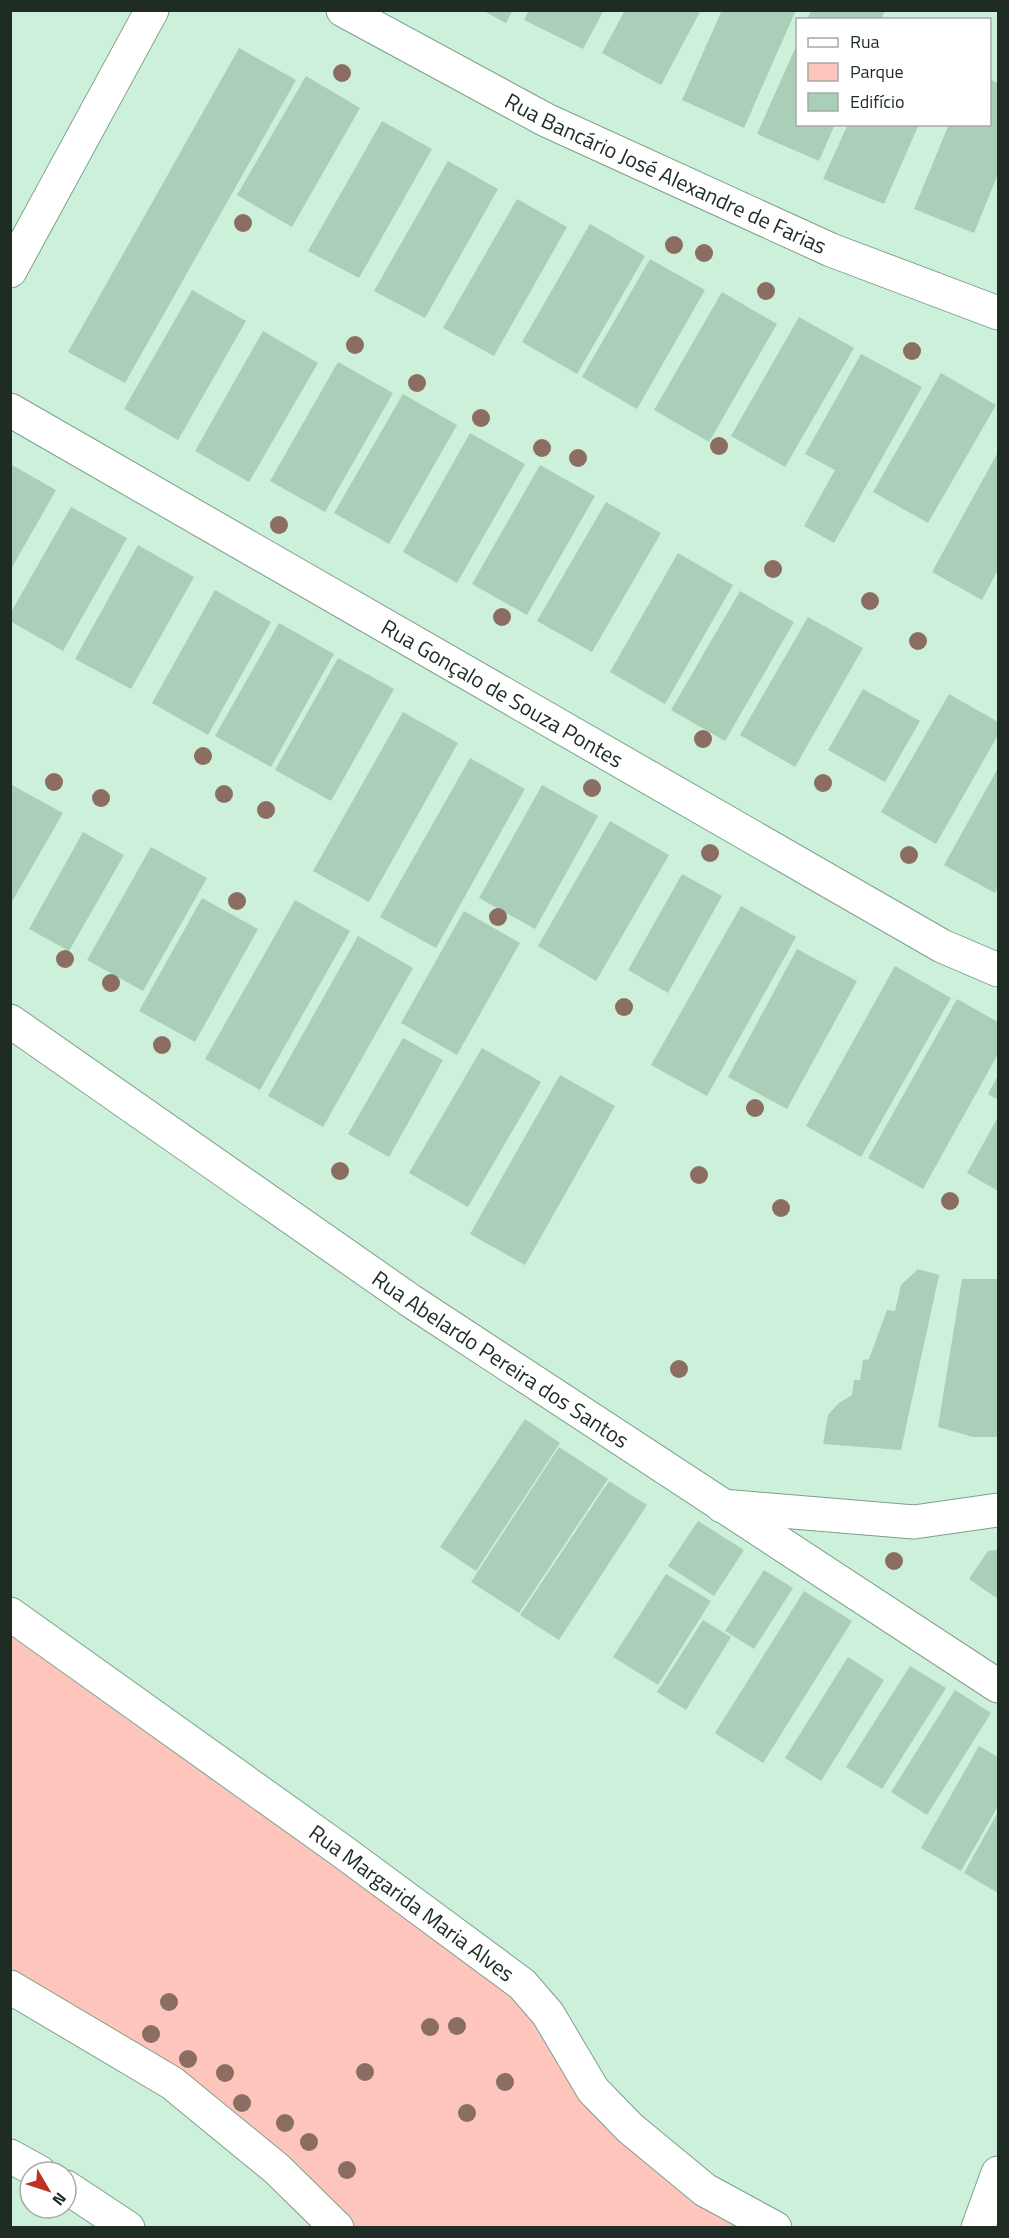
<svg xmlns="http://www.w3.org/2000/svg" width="1009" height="2238" font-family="'Titillium Web',sans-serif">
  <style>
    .green { fill: #fdc5bb }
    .building { fill: #abceb8 }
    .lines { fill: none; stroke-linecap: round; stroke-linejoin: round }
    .minor-casing { stroke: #7ea08a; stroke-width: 35 }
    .secondary-casing { stroke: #7ea08a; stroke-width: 35 }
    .minor { stroke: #fff; stroke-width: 33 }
    .secondary { stroke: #fff; stroke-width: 33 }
    .tree { fill: #8c6d62 }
    .labels { text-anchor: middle; stroke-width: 5; stroke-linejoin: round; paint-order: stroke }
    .street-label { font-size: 22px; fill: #1e2c23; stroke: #fff }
  </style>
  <rect width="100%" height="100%" fill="#ccf0d9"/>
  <!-- green -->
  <polygon class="green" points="11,1614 522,1984 593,2090 775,2227 337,2227 277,2169 11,1987"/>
  <!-- building -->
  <g class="building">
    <polygon points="482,10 513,10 506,23"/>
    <polygon points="529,10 604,10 583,49 524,20"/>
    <polygon points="625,10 701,10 661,85 602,53"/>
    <polygon points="722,10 796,10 744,128 682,100"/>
    <polygon points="811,10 885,10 881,20 807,20"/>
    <polygon points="798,42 798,124 835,124 819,161 757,134"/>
    <polygon points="239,48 296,80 125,383 68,352"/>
    <polygon points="306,76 360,108 292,227 237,195"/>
    <polygon points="990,79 998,83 998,174 974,233 914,209 949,124 990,124"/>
    <polygon points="382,121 432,149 359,278 308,251"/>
    <polygon points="848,124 919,124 884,204 823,179"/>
    <polygon points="448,161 498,189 425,318 374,291"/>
    <polygon points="517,199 567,227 494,356 443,328"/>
    <polygon points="590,224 645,256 577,374 522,342"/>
    <polygon points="650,259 705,290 637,409 582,377"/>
    <polygon points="192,290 246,321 178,440 124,409"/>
    <polygon points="722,292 777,324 709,442 654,410"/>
    <polygon points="799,317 854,348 785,467 731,436"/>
    <polygon points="263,331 318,363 249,482 195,451"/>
    <polygon points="861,354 922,387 834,543 804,526 835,470 805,454"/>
    <polygon points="338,362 393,393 325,512 270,481"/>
    <polygon points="941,373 996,405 928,523 873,492"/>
    <polygon points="403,394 457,425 389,544 334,513"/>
    <polygon points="470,433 525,464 457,583 403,552"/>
    <polygon points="998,452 998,570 982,600 932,572"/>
    <polygon points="10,464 56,490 10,571"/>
    <polygon points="540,465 595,496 527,615 472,584"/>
    <polygon points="606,502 661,533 592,652 537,621"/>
    <polygon points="71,507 127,538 63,651 10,621 10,614"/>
    <polygon points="138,545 194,577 131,689 75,659"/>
    <polygon points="678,553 733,585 665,704 610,672"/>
    <polygon points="215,590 271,622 208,735 152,703"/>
    <polygon points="740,591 794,622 725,741 671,710"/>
    <polygon points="808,617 863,648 795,767 740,735"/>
    <polygon points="279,623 334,654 271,767 215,736"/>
    <polygon points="338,658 394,689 331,801 275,770"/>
    <polygon points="863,689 920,721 885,782 828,750"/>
    <polygon points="949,694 998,722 998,735 936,844 881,812"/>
    <polygon points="403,712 458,743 369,902 313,871"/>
    <polygon points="470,758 525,789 436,948 380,917"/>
    <polygon points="998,768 998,887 995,893 944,865"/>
    <polygon points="10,784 63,813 10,905"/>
    <polygon points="542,785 598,816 535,929 479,898"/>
    <polygon points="610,821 669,855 596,981 538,946"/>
    <polygon points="83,832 124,855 69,951 29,929"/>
    <polygon points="151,847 207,878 143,991 87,960"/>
    <polygon points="682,874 722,896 668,993 628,970"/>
    <polygon points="202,898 258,929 195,1042 139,1011"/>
    <polygon points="295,900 350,931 260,1090 205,1059"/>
    <polygon points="741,906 796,937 707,1096 651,1065"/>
    <polygon points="464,911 520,943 457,1055 401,1023"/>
    <polygon points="358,936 413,968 323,1127 268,1096"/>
    <polygon points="797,949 857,981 787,1109 728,1077"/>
    <polygon points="895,966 951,998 861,1157 806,1126"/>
    <polygon points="957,999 998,1022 998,1054 923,1189 868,1158"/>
    <polygon points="403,1038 443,1060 389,1157 348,1134"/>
    <polygon points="482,1048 541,1082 468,1207 409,1173"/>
    <polygon points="560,1075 615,1106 525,1265 470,1234"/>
    <polygon points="998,1075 998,1100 988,1094"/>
    <polygon points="998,1117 998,1191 967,1173"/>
    <polygon points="918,1269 939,1275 901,1450 823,1444 828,1415 839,1403 852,1395 854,1380 860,1380 863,1360 869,1359 887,1310 895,1311 901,1285"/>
    <polygon points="962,1279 998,1279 998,1437 973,1437 938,1427"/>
    <polygon points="525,1419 560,1443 476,1571 440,1547"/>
    <polygon points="559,1447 608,1479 519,1613 471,1582"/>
    <polygon points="609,1481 647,1505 559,1640 520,1615"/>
    <polygon points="698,1521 744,1550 714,1596 668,1566"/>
    <polygon points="998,1550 998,1599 969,1579 988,1551"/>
    <polygon points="764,1570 793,1588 754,1649 725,1631"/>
    <polygon points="666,1574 711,1601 658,1685 613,1657"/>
    <polygon points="804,1591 852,1621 763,1763 715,1733"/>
    <polygon points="703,1620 731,1637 686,1710 657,1692"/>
    <polygon points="848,1657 884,1680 821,1781 785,1758"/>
    <polygon points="910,1666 946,1688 882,1789 846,1767"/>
    <polygon points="955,1690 991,1713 927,1815 891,1792"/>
    <polygon points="979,1746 998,1757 998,1806 961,1871 921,1848"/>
    <polygon points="998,1812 998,1893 964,1873"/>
  </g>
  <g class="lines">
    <!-- minor casing -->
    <g class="minor-casing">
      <g id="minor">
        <path id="s1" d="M343,10L546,120L831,250L998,313"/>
        <path id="s2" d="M10,410L942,946L998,970"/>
        <polyline points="722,1506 914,1522 998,1510"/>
        <path id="s3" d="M10,1614L342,1851L522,1984L548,2014L593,2090L630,2128L705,2190L775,2228"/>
        <polyline points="10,1987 172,2083 277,2169 337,2228"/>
        <polyline points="10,2156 39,2172"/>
        <polyline points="66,2187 128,2228"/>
        <polyline points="978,2228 998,2173"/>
      </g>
    </g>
    <!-- secondary casing -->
    <g class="secondary-casing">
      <g id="secondary">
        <polyline points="10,271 152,10"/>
        <path id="s4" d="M10,1021L411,1301L998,1686"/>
      </g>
    </g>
    <!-- minor -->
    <use href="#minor" class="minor"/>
    <!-- secondary -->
    <use href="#secondary" class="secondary"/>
  </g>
  <!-- trees -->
  <g class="tree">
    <circle cx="342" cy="73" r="9"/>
    <circle cx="243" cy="223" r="9"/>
    <circle cx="674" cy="245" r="9"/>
    <circle cx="704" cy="253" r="9"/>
    <circle cx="766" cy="291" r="9"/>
    <circle cx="355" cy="345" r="9"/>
    <circle cx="912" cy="351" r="9"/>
    <circle cx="417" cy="383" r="9"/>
    <circle cx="481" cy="418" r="9"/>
    <circle cx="719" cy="446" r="9"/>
    <circle cx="542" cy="448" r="9"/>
    <circle cx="578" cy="458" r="9"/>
    <circle cx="279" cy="525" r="9"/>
    <circle cx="773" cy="569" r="9"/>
    <circle cx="870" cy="601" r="9"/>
    <circle cx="502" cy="617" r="9"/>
    <circle cx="918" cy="641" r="9"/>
    <circle cx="703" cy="739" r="9"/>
    <circle cx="203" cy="756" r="9"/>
    <circle cx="54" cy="782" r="9"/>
    <circle cx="823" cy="783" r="9"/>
    <circle cx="592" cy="788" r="9"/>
    <circle cx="224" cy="794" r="9"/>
    <circle cx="101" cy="798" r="9"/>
    <circle cx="266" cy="810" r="9"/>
    <circle cx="710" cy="853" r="9"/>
    <circle cx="909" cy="855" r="9"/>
    <circle cx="237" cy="901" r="9"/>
    <circle cx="498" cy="917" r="9"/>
    <circle cx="65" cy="959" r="9"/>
    <circle cx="111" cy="983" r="9"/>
    <circle cx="624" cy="1007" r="9"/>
    <circle cx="162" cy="1045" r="9"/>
    <circle cx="755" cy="1108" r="9"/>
    <circle cx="340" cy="1171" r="9"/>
    <circle cx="699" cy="1175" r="9"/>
    <circle cx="950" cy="1201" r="9"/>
    <circle cx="781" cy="1208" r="9"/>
    <circle cx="679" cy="1369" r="9"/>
    <circle cx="894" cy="1561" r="9"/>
    <circle cx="169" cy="2002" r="9"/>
    <circle cx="457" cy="2026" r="9"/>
    <circle cx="430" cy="2027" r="9"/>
    <circle cx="151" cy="2034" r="9"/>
    <circle cx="188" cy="2059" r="9"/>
    <circle cx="365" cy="2072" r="9"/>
    <circle cx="225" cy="2073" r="9"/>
    <circle cx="505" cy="2082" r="9"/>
    <circle cx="242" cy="2103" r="9"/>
    <circle cx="467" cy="2113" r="9"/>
    <circle cx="285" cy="2123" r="9"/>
    <circle cx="309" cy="2142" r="9"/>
    <circle cx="347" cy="2170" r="9"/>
  </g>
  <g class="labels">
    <!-- street labels -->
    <g class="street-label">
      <text dy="8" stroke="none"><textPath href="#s1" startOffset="362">Rua Bancário José Alexandre de Farias</textPath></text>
      <text dy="8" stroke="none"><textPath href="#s2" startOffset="568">Rua Gonçalo de Souza Pontes</textPath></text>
      <text dy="8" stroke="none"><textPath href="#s4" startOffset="596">Rua Abelardo Pereira dos Santos</textPath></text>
      <text dy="8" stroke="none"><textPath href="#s3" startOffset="495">Rua Margarida Maria Alves</textPath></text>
    </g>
  </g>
  <!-- border -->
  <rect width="1009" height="2238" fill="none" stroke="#1e2c23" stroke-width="24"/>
  <!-- legend -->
  <rect x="796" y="18" width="195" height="108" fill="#ffffff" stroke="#a5aba7" stroke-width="1.5"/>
  <rect x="808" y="38" width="30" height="9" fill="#ffffff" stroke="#a5aba7" stroke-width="1.5"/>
  <text x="850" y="48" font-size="18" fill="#1e2c23">Rua</text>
  <rect x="808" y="63" width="30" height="18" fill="#fdc5bb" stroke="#a5aba7" stroke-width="1.5"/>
  <text x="850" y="78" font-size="18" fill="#1e2c23">Parque</text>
  <rect x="808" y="93" width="30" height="18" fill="#abceb8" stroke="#a5aba7" stroke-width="1.5"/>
  <text x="850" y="108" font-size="18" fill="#1e2c23">Edifício</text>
  <!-- north arrow -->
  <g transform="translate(48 2190) rotate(129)"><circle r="28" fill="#ffffff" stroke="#a5aba7" stroke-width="1.5"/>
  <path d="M0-4.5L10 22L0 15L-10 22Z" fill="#be3123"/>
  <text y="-9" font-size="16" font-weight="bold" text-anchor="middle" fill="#1e2c23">N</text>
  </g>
</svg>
